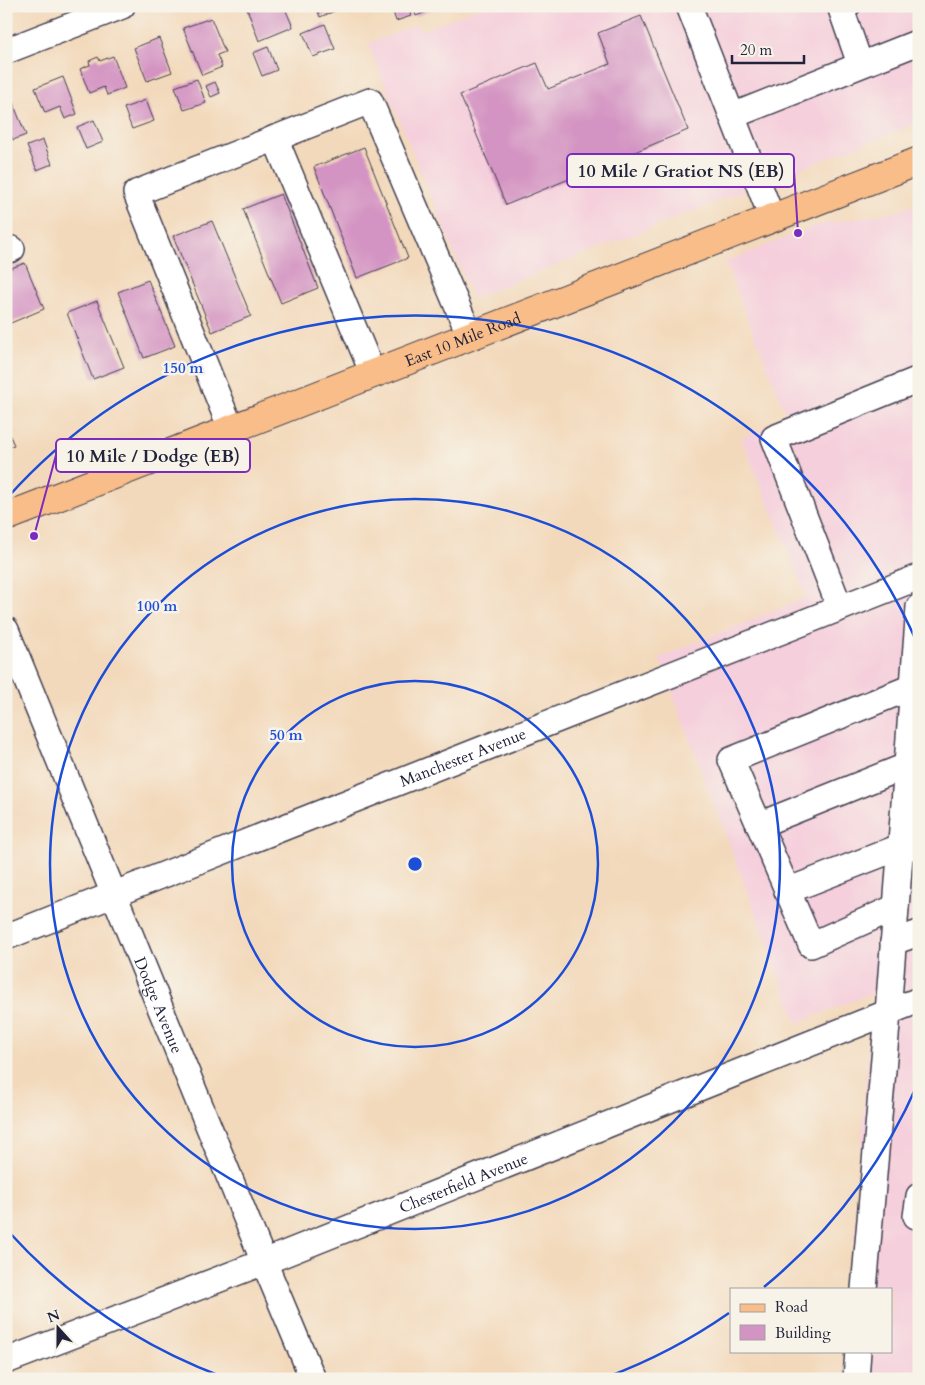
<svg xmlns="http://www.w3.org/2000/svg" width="925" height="1385" font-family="Cardo,serif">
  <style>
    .built { fill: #f5cfdc }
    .building { fill: #d494c3 }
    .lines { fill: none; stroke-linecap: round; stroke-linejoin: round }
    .minor-casing { stroke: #413d4e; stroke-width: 28 }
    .major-casing { stroke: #413d4e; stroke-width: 30 }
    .minor { stroke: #fff; stroke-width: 25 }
    .major { stroke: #f8bd88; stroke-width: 28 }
    .ring { fill: none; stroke: #1d4ed8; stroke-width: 2.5 }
    .labels { text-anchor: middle; stroke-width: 5; stroke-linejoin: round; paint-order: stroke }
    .street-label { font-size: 16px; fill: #22223b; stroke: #f7f3e8 }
    .centre { fill: #1d4ed8; stroke: #f7f3e8; stroke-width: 2.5 }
    .ring-label { font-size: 15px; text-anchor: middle; font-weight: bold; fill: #1d4ed8; stroke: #f7f3e8; stroke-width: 5; stroke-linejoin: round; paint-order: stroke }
    .leader { fill: none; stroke: #7b2cbf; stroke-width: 2 }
    .callout-dot { fill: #7b2cbf; stroke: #f7f3e8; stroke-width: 2 }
    .callout { fill: #f7f3e8; stroke: #7b2cbf; stroke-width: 2 }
    .callout-label { font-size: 18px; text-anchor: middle; font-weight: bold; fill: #22223b }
  </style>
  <rect width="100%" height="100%" fill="#f7f3e8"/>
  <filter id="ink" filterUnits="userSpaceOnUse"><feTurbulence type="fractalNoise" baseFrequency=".02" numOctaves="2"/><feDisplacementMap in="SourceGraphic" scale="10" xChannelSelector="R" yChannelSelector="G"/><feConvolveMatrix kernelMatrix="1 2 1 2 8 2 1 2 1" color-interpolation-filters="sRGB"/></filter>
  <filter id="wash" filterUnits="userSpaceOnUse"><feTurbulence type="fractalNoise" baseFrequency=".0096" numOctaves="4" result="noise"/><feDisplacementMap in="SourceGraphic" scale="20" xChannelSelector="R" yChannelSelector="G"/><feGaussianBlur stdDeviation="1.12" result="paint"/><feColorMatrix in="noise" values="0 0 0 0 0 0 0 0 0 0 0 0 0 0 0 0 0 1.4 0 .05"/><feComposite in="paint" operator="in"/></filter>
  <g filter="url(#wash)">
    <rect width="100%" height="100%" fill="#f3d9bb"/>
    <!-- built -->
    <g class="built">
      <polygon points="483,6 919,6 919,122 473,298 368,44 418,24 421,31"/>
      <polygon points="919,203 919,1379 844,1379 846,1351 891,1351 891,1289 851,1289 872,993 797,1023 659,658 807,597 741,438 788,419 725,262 817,225 900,211"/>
    </g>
    <g id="blocks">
      <!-- building -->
      <g class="building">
        <polygon points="246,6 284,6 293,27 259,41"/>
        <polygon points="316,6 347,6 320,17"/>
        <polygon points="391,6 408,6 411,16 396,21"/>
        <polygon points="413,6 440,6 416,16"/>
        <polygon points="641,16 688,130 506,205 460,95 537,63 548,89 610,64 598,33"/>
        <polygon points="211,18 225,52 217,55 222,67 202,75 183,28"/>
        <polygon points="325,24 335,49 313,57 303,33"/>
        <polygon points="159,38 172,72 147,81 134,48"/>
        <polygon points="268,47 277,70 262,76 253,53"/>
        <polygon points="113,56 125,88 107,95 104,87 89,93 80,69 90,65 89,61 98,57 100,61"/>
        <polygon points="63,77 77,114 65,119 60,107 45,113 35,88"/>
        <polygon points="197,79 206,103 184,110 175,87"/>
        <polygon points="215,82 220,93 211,97 206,86"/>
        <polygon points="11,98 26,135 13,140 8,128 6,129 6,100"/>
        <polygon points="146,100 154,121 132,129 124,108"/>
        <polygon points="94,120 103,142 86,149 77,127"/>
        <polygon points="43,140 52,164 37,170 27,146"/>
        <polygon points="364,147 408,258 357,278 314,167"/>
        <polygon points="281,194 318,288 281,303 243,209"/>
        <polygon points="212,221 251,316 212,332 173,236"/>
        <polygon points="25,263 44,309 6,325 6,270"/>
        <polygon points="148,280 175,346 144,358 118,292"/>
        <polygon points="97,301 124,367 93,379 67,313"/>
        <polygon points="6,427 14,445 6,448"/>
      </g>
    </g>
  </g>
  <g filter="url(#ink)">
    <use href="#blocks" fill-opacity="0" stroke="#413d4e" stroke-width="1"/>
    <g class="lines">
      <!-- minor casing -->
      <g class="minor-casing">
        <g id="minor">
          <polyline points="689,6 772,218"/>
          <polyline points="847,6 841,9 860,64"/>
          <polyline points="6,51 122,6"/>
          <polyline points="732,116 919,42"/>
          <polyline points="275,138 373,374"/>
          <polyline points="6,251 12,249"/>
          <polyline points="231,429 136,193 370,101 470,336"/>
          <polyline points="840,608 774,438 919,379"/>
          <path id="s1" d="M6,630L264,1262L313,1379"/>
          <polyline points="759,825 906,766"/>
          <polyline points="787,891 900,847 919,847"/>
          <polyline points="896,907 811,945 731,760 912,687"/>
          <path id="s2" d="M6,937L919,577"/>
          <polyline points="893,942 919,933"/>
          <polyline points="919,1196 916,1216 919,1216"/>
          <polyline points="864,1289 888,1013 919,607"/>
          <path id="s3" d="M6,1361L264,1262L919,1000"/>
          <polyline points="856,1379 858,1351"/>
        </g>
      </g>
      <!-- major casing -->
      <g class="major-casing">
        <g id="major">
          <path id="s4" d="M6,517L919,161"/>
        </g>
      </g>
      <!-- minor -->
      <use href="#minor" class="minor"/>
      <!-- major -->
      <use href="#major" class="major"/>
    </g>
  </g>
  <!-- distance rings -->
  <g class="ring">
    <circle cx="415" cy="864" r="183"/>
    <circle cx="415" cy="864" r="365"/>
    <path d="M918 1083A548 548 0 0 1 764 1287M729 1313A548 548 0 0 1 607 1377M223 1377A548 548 0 0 1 8 1231M8 497A548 548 0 0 1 918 645"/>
  </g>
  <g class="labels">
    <!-- street labels -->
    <g class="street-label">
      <text dy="6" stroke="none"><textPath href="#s4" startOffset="490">East 10 Mile Road</textPath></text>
      <text dy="6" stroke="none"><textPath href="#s2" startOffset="491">Manchester Avenue</textPath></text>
      <text dy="6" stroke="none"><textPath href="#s1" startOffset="405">Dodge Avenue</textPath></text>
      <text dy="6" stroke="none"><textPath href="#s3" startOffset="491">Chesterfield Avenue</textPath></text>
    </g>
  </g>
  <circle cx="415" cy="864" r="8" class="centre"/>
  <g class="ring-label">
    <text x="183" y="373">150 m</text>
    <text x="157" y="611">100 m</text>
    <text x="286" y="740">50 m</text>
  </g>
  <!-- callouts -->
  <path class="leader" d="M798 233L794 171M34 536L56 455"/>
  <g class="callout-dot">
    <circle cx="798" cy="233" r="5"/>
    <circle cx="34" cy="536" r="5"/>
  </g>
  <g class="callout">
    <rect x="567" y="154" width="227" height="33" rx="5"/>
    <rect x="56" y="439" width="194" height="33" rx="5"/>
  </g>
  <g class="callout-label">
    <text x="681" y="177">10 Mile / Gratiot NS (EB)</text>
    <text x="153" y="462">10 Mile / Dodge (EB)</text>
  </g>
  <!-- margin -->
  <rect width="925" height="1385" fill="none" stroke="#f7f3e8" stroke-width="25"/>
  <!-- legend -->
  <rect x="730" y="1288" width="162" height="65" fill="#f7f3e8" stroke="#a29fa3"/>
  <rect x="740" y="1304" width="25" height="8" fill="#f8bd88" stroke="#a29fa3"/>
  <text x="775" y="1312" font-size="15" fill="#22223b">Road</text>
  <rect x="740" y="1325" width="25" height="15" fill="#d494c3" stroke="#a29fa3"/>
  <text x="775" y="1338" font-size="15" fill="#22223b">Building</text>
  <!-- north arrow -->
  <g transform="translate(58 1328) rotate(339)" stroke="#f7f3e8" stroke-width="4" paint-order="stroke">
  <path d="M0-4L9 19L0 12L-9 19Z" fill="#22223b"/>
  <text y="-8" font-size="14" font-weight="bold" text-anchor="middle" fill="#22223b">N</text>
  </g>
  <!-- scale -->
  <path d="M732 55v8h72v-8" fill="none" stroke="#22223b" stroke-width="2.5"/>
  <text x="740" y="55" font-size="15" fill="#22223b" stroke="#f7f3e8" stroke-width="4" paint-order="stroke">20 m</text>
</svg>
